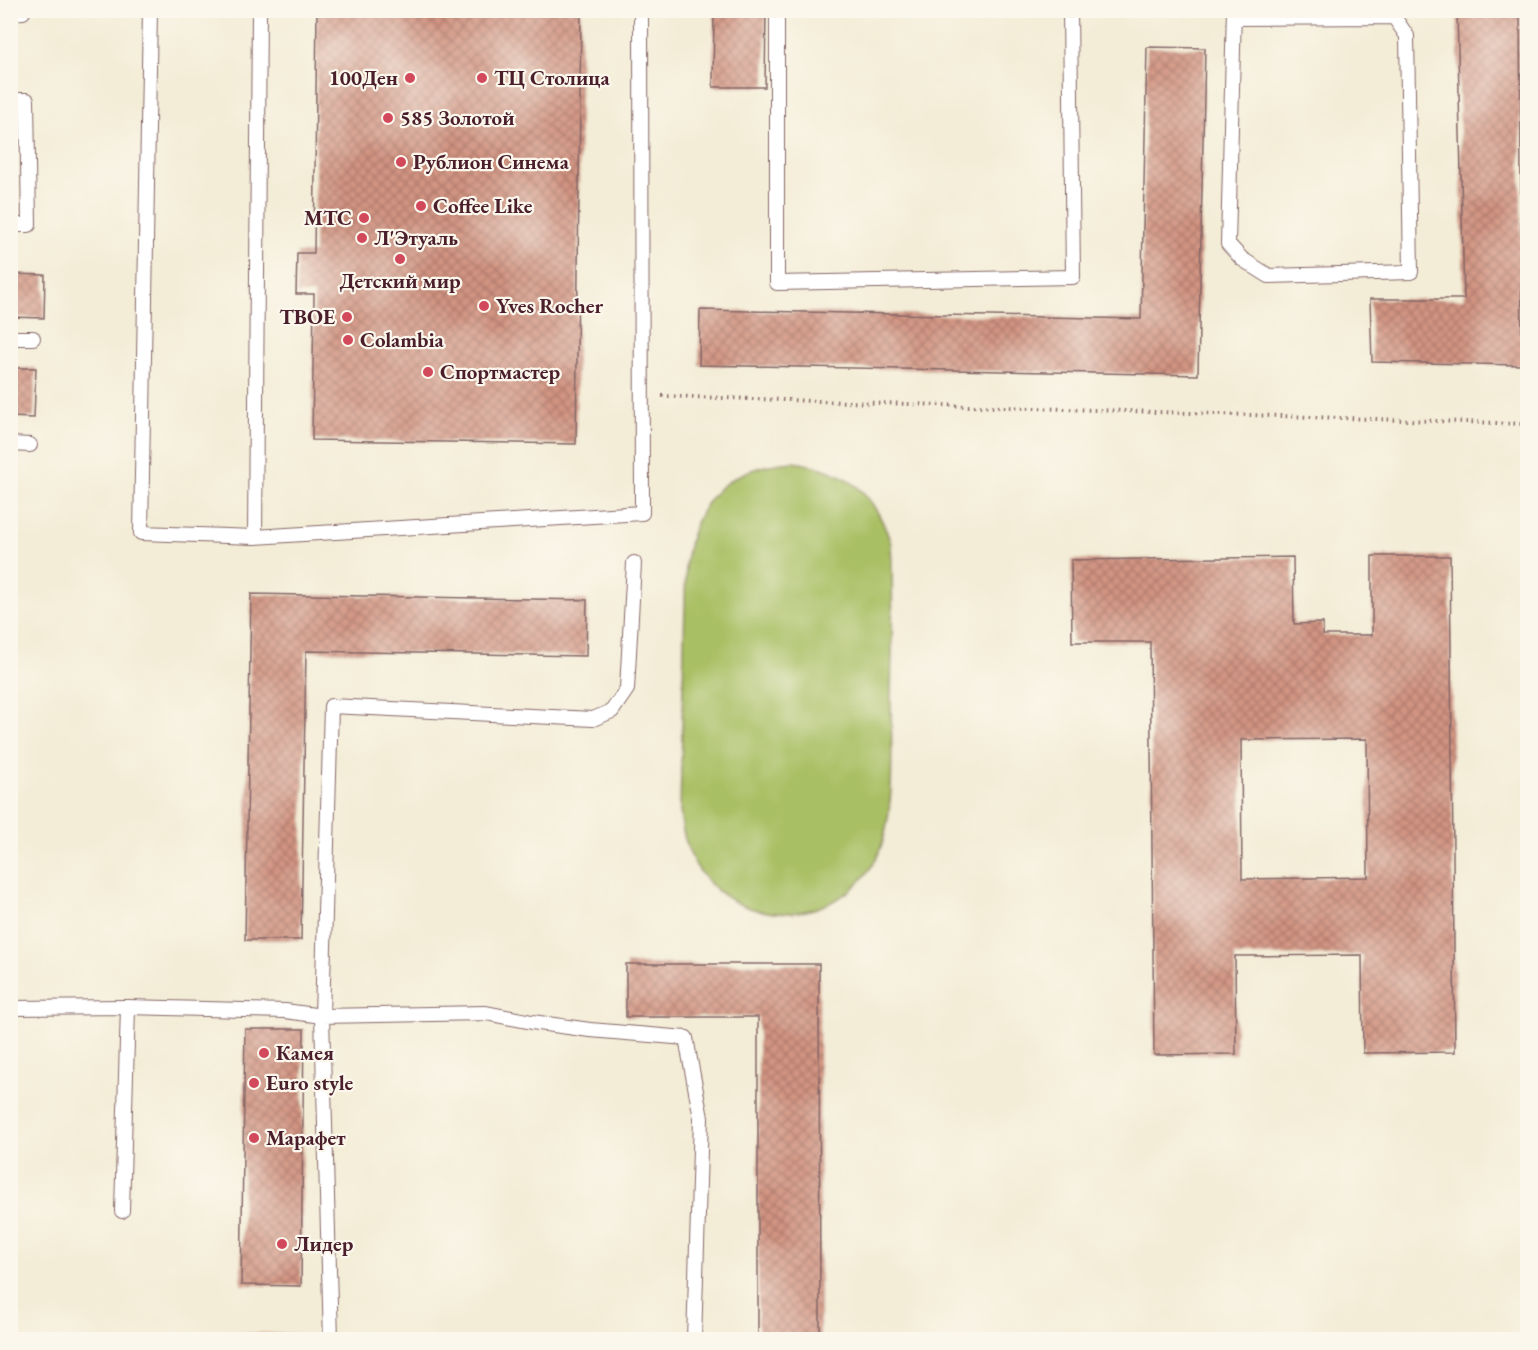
<svg xmlns="http://www.w3.org/2000/svg" width="1538" height="1350" font-family="'EB Garamond',serif">
  <style>
    .pitch { fill: #a9bf64; stroke: #7a6f48; stroke-width: 1.5 }
    .building { fill: url(#building-cross-hatch); fill-rule: evenodd }
    .lines { fill: none; stroke-linecap: round; stroke-linejoin: round }
    .service-casing { stroke: #856767; stroke-width: 16 }
    .path { stroke: #856767; stroke-width: 4; stroke-dasharray: 1.5 4.5; stroke-linecap: butt }
    .service { stroke: #fff; stroke-width: 14 }
    .poi-dot { fill: #d1495b; stroke: #fbf7ec; stroke-width: 2 }
    .labels { text-anchor: middle; stroke-width: 4.5; stroke-linejoin: round; paint-order: stroke }
    .poi-label { font-size: 21px; font-weight: bold; fill: #4a1f2b; stroke: #fbf7ec; text-anchor: start }
  </style>
  <defs>
    <pattern id="building-cross-hatch" width="8" height="8" patternUnits="userSpaceOnUse" patternTransform="scale(1.5)"><rect width="8" height="8" fill="#d29482"/><path d="M0 0l8 8M0 8l8-8" fill="none" stroke="#ac786b"/></pattern>
  </defs>
  <rect width="100%" height="100%" fill="#fbf7ec"/>
  <filter id="ink" filterUnits="userSpaceOnUse"><feTurbulence type="fractalNoise" baseFrequency=".0167" numOctaves="2"/><feDisplacementMap in="SourceGraphic" scale="12" xChannelSelector="R" yChannelSelector="G"/><feConvolveMatrix kernelMatrix="1 2 1 2 8 2 1 2 1" color-interpolation-filters="sRGB"/></filter>
  <filter id="wash" filterUnits="userSpaceOnUse"><feTurbulence type="fractalNoise" baseFrequency=".008" numOctaves="4" result="noise"/><feDisplacementMap in="SourceGraphic" scale="24" xChannelSelector="R" yChannelSelector="G"/><feGaussianBlur stdDeviation="1.35" result="paint"/><feColorMatrix in="noise" values="0 0 0 0 0 0 0 0 0 0 0 0 0 0 0 0 0 1.4 0 .05"/><feComposite in="paint" operator="in"/></filter>
  <g filter="url(#wash)">
    <rect width="100%" height="100%" fill="#f3ecd6"/>
    <!-- pitch -->
    <path class="pitch" d="M794,462C848,470 874,491 891,544C894,595 892,647 891,698C891,745 897,817 876,859C842,924 745,933 701,873C687,854 682,833 680,810L686,562C695,497 729,466 794,462Z"/>
    <g id="blocks">
      <!-- building -->
      <g class="building">
        <polygon points="317,10 581,10 576,444 312,440 314,294 296,294 297,253 314,253"/>
        <polygon points="714,10 766,10 765,87 713,87"/>
        <polygon points="1457,10 1520,10 1522,365 1372,362 1370,299 1464,299"/>
        <polygon points="1147,47 1205,48 1198,375 699,365 700,310 1141,319"/>
        <rect x="10" y="109" width="7" height="27"/>
        <polygon points="10,274 45,275 44,318 10,317"/>
        <polygon points="10,368 36,368 34,418 10,417"/>
        <path d="M1372,556H1450L1455,1052L1363,1053L1362,955L1235,956L1236,1054L1154,1055L1150,642H1072L1071,560L1293,557L1294,624L1323,623V635H1372ZM1367,739L1368,877L1242,879L1241,740Z"/>
        <polygon points="251,594 587,600 586,656 306,651 301,940 245,940"/>
        <polygon points="626,964 819,964 820,1340 758,1340 758,1017 626,1017"/>
        <polygon points="245,1029 304,1029 301,1286 241,1285"/>
        <polygon points="240,1333 300,1334 300,1340 239,1340"/>
      </g>
    </g>
  </g>
  <g filter="url(#ink)">
    <use href="#blocks" fill-opacity="0" stroke="#856767" stroke-width="1.5"/>
    <g class="lines">
      <!-- service casing -->
      <g class="service-casing">
        <g id="service">
          <polyline points="150,10 141,533 255,537"/>
          <polyline points="259,10 255,537 642,513 641,10"/>
          <polyline points="777,10 777,283 1073,277 1070,10"/>
          <polyline points="1234,10 1228,244 1242,259 1269,276 1411,272 1407,36 1394,17 1234,18"/>
          <polyline points="10,13 23,12"/>
          <polyline points="10,100 27,100 29,225 10,225"/>
          <polyline points="10,338 33,338"/>
          <polyline points="10,444 30,445"/>
          <polyline points="10,1008 128,1007 285,1011 322,1016 331,706 593,719 612,711 627,689 634,563"/>
          <polyline points="122,1211 128,1007"/>
          <polyline points="331,1340 322,1016 486,1013 532,1022 590,1030 686,1038 701,1118 694,1340"/>
        </g>
      </g>
      <!-- path -->
      <polyline class="path" points="662,396 1528,424"/>
      <!-- service -->
      <use href="#service" class="service"/>
    </g>
  </g>
  <!-- markers -->
  <g class="poi-dot">
    <circle cx="410" cy="78" r="6"/>
    <circle cx="482" cy="78" r="6"/>
    <circle cx="388" cy="118" r="6"/>
    <circle cx="401" cy="162" r="6"/>
    <circle cx="421" cy="206" r="6"/>
    <circle cx="364" cy="218" r="6"/>
    <circle cx="362" cy="238" r="6"/>
    <circle cx="400" cy="259" r="6"/>
    <circle cx="484" cy="306" r="6"/>
    <circle cx="347" cy="317" r="6"/>
    <circle cx="348" cy="340" r="6"/>
    <circle cx="428" cy="372" r="6"/>
    <circle cx="264" cy="1053" r="6"/>
    <circle cx="254" cy="1083" r="6"/>
    <circle cx="254" cy="1138" r="6"/>
    <circle cx="282" cy="1244" r="6"/>
  </g>
  <g class="labels">
    <!-- poi labels -->
    <g class="poi-label">
      <text x="398" y="85" text-anchor="end">100Ден</text>
      <text x="494" y="85">ТЦ Столица</text>
      <text x="400" y="125">585 Золотой</text>
      <text x="413" y="169">Рублион Синема</text>
      <text x="433" y="213">Coffee Like</text>
      <text x="352" y="225" text-anchor="end">МТС</text>
      <text x="374" y="245">Л'Этуаль</text>
      <text x="400" y="288" text-anchor="middle">Детский мир</text>
      <text x="496" y="313">Yves Rocher</text>
      <text x="335" y="324" text-anchor="end">ТВОЕ</text>
      <text x="360" y="347">Colambia</text>
      <text x="440" y="379">Спортмастер</text>
      <text x="276" y="1060">Камея</text>
      <text x="266" y="1090">Euro style</text>
      <text x="266" y="1145">Марафет</text>
      <text x="294" y="1251">Лидер</text>
    </g>
  </g>
  <!-- margin -->
  <rect width="1538" height="1350" fill="none" stroke="#fbf7ec" stroke-width="36"/>
</svg>
